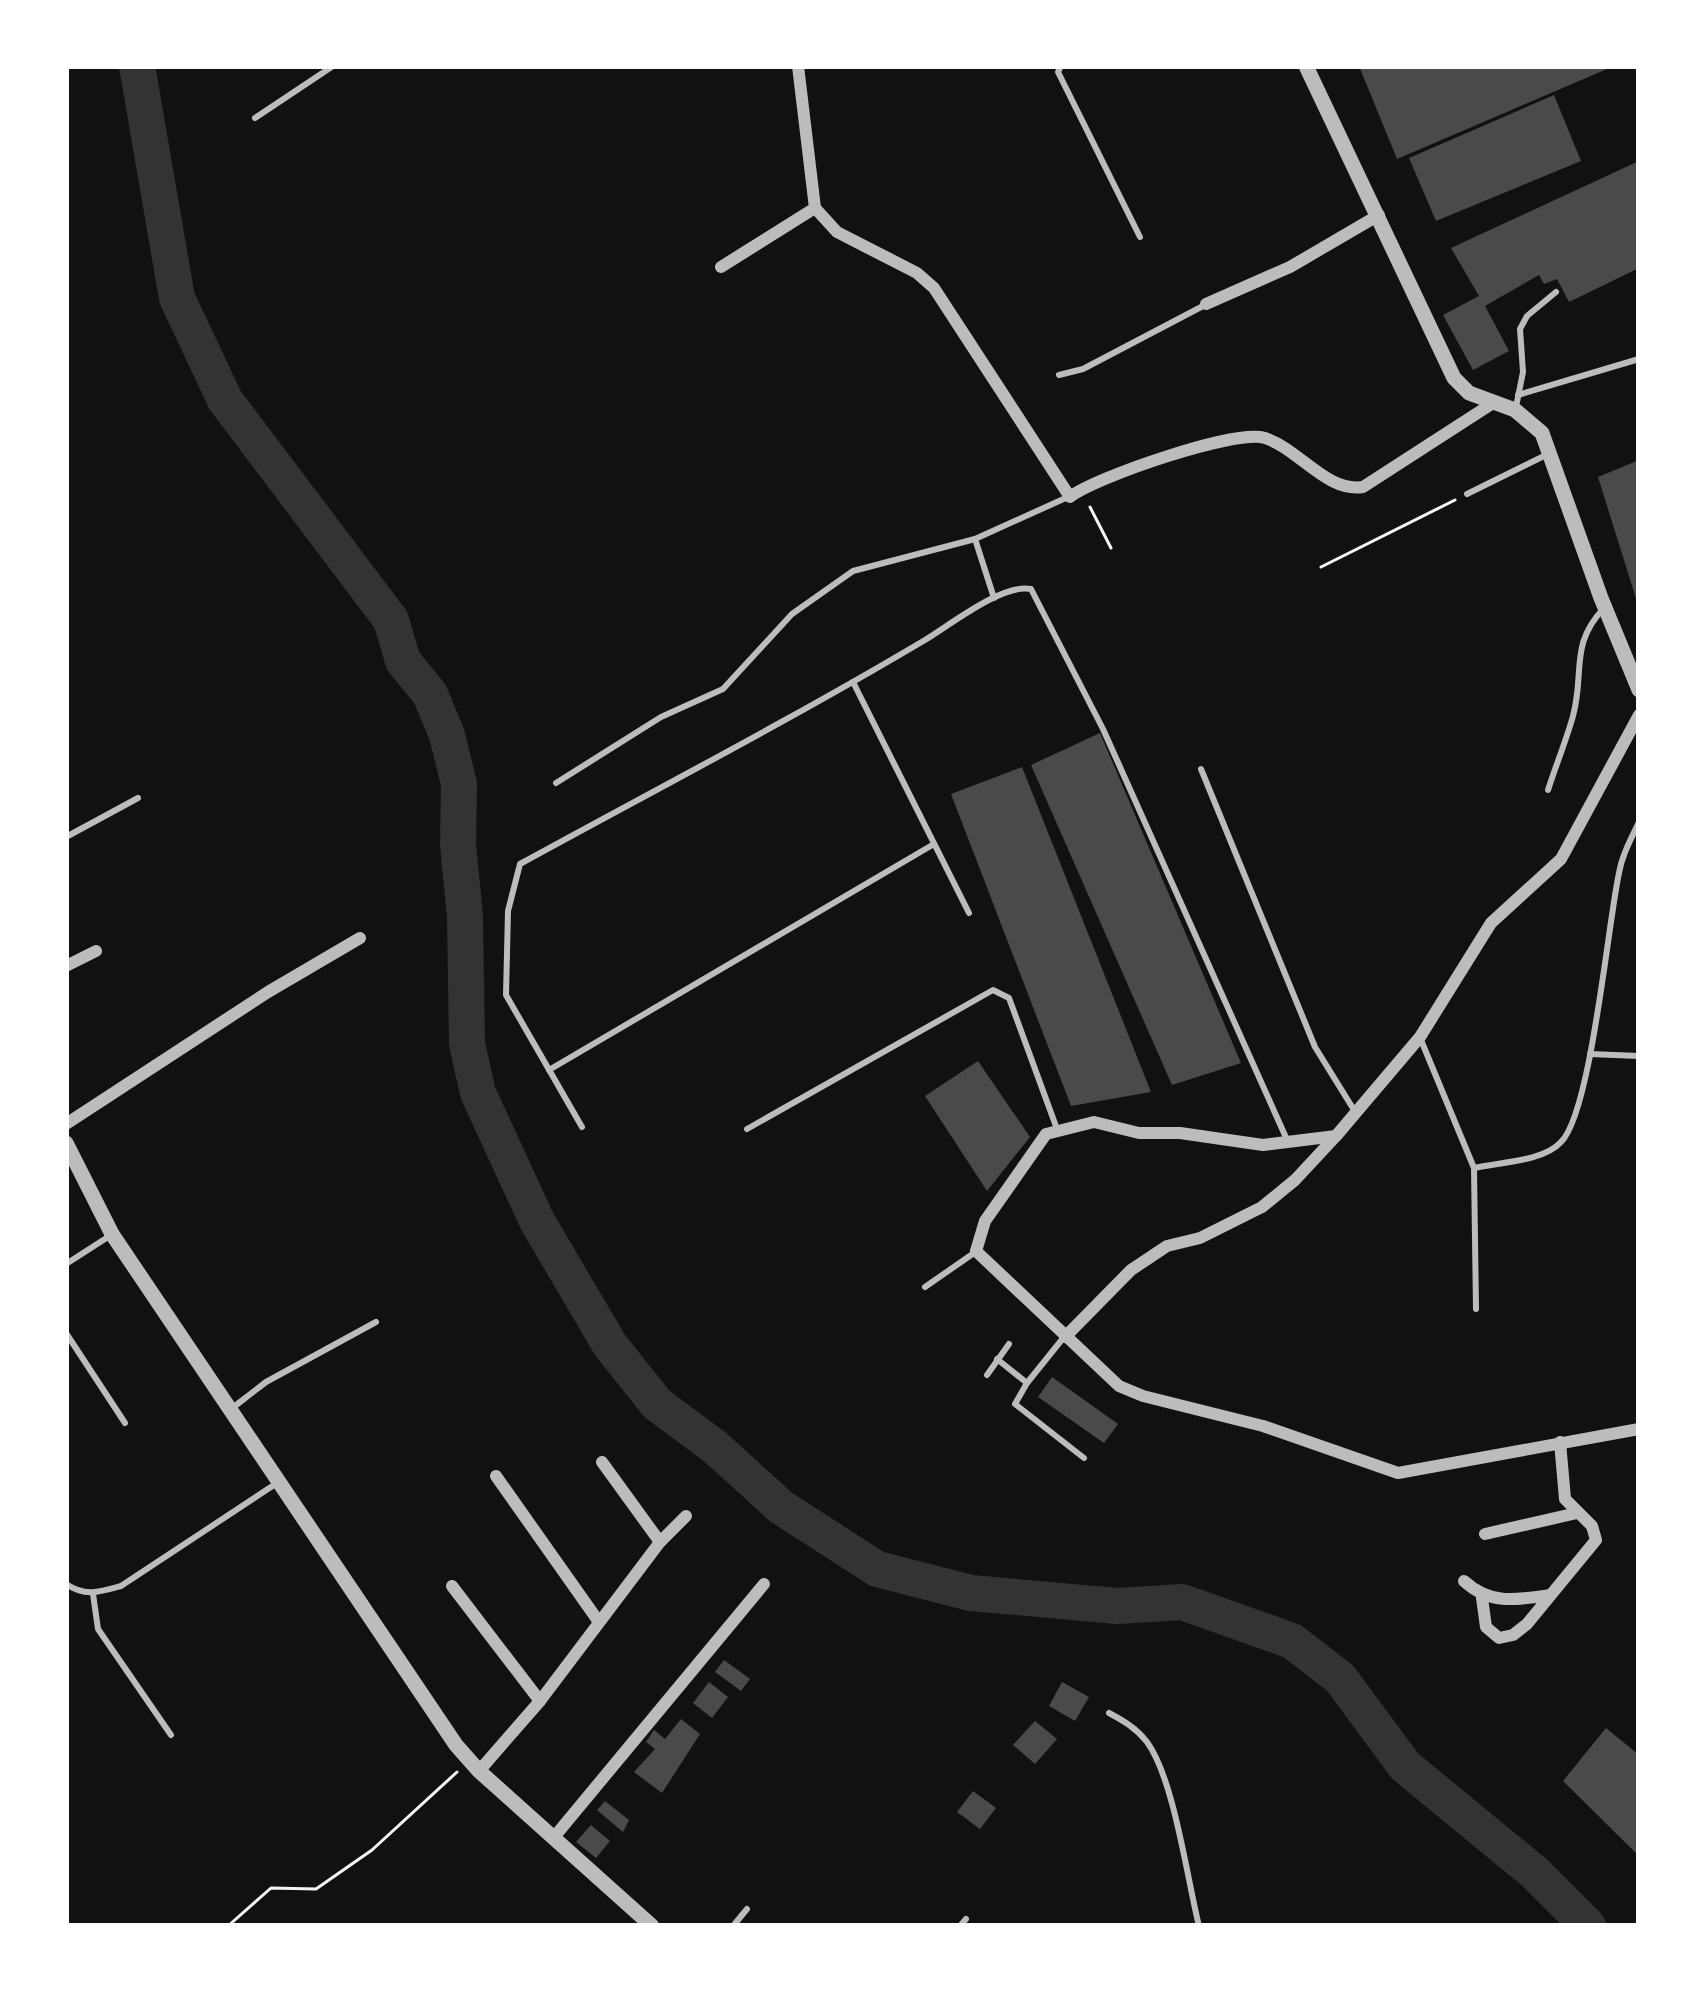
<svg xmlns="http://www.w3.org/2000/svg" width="1705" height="1992" font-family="'Golos Text',sans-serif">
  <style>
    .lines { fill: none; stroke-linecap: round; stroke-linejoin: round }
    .river { stroke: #333; stroke-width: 36 }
    .building { fill: #4a4a4a }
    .path { stroke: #f5f5f5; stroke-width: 3 }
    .service { stroke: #bcbcbc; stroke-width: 6 }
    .minor { stroke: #bcbcbc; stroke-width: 12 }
    .tertiary { stroke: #bcbcbc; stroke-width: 15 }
  </style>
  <rect width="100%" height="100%" fill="#111"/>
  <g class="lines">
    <!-- river -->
    <polyline class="river" points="137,66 177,298 225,400 391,620 403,661 430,694 447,735 459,784 458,845 465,916 467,1044 478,1093 537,1221 610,1345 657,1404 715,1447 781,1507 877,1569 971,1593 1117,1606 1182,1602 1292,1641 1340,1678 1405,1766 1534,1872 1588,1926"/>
  </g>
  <!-- building -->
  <g class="building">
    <polygon points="1359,66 1614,66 1397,159"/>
    <polygon points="1554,95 1581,161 1436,221 1409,158"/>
    <polygon points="1639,161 1639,268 1569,302 1557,279 1544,284 1539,275 1485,306 1509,351 1473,370 1443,315 1479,296 1451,248"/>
    <polygon points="1639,460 1639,605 1638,605 1598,477"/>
    <polygon points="1100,733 1241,1063 1172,1085 1031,765"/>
    <polygon points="1022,767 1151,1092 1071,1106 951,794"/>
    <polygon points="978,1061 1030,1137 987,1191 925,1096"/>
    <polygon points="1052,1377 1118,1424 1104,1443 1038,1397"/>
    <polygon points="724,1660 750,1679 741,1691 715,1672"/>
    <polygon points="709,1682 728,1697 712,1718 693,1703"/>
    <polygon points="1062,1682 1089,1697 1075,1721 1049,1706"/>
    <polygon points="681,1719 700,1734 662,1793 634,1772 655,1749 646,1742 654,1730 665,1739"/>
    <polygon points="1035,1721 1057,1739 1035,1764 1013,1745"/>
    <polygon points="1606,1728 1639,1755 1639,1856 1563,1781"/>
    <polygon points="973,1791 996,1808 980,1829 957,1812"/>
    <polygon points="605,1801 629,1820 623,1832 597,1810"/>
    <polygon points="591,1825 610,1841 596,1858 576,1842"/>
  </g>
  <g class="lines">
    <!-- path -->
    <g class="path">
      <polyline points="1090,507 1111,548"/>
      <polyline points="1321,567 1455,500"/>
      <polyline points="228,1926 271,1888 316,1889 372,1850 457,1772"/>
    </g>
    <!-- service -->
    <g class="service">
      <polyline points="1061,66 1058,72 1140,237"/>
      <polyline points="255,118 333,66"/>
      <polyline points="1059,375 1083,369 1203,306"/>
      <polyline points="1518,395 1639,359"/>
      <polyline points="1516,407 1523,372 1520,329 1527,316 1556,292"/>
      <polyline points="1467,494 1548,454"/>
      <polyline points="975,539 994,598"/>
      <polyline points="853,682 969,913"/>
      <polyline points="1201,769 1315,1047 1354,1110"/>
      <polyline points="556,783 661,717 723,689 792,614 853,571 975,539 1068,497"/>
      <path d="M1548,790C1556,765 1566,741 1573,716C1585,672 1569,645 1604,608"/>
      <polyline points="66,837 138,798"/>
      <polyline points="1421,1040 1474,1168 1476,1309"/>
      <polyline points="1590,1054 1639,1056"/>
      <polyline points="549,1070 934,844"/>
      <path d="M582,1127L506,995L508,911L520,864C655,790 792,719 925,640C950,625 1003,583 1031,589L1103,729L1288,1142"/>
      <polyline points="747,1129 993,990 1009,998 1057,1129"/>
      <path d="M1474,1168C1499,1162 1543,1162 1561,1142C1591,1113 1608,923 1619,873C1622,855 1631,839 1639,822"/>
      <polyline points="66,1264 108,1237"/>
      <polyline points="925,1287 974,1253"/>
      <polyline points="66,1333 125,1423"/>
      <polyline points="1064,1337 1027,1383 1015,1404 1084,1458"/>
      <polyline points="997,1359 1027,1383"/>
      <polyline points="987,1375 1009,1344"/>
      <polyline points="231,1409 266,1382 376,1322"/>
      <path d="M66,1584C85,1597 100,1592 121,1586L277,1483"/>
      <polyline points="93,1594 98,1629 171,1735"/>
      <path d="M1109,1713C1124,1721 1136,1728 1147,1742C1174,1779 1187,1878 1199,1926"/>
      <polyline points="733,1926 747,1909"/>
      <polyline points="960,1926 966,1919"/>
    </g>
    <!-- minor -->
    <g class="minor">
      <path d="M798,66L815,208L837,232L917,273L934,288L1070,497C1096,477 1235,429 1265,438C1299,449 1327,493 1363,487L1493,403"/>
      <polyline points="721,267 815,208"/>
      <polyline points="1206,304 1290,267 1379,215"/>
      <polyline points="66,966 96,951"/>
      <polyline points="66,1124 268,992 360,938"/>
      <polyline points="1336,1136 1263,1145 1180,1133 1139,1133 1094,1122 1046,1134 985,1221 976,1251 1119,1386 1143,1396 1263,1426 1398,1473 1639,1429"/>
      <polyline points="1065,1337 1131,1270 1167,1246 1200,1238 1262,1207 1295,1180 1336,1136 1420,1037 1491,923 1561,859 1639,715"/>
      <polyline points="602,1462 660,1542"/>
      <polyline points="496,1476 599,1622"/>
      <polyline points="1485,1534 1577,1513"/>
      <path d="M1464,1581C1490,1605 1516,1600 1550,1595"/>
      <polyline points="452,1586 540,1701"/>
      <polyline points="1482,1598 1486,1627 1499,1638 1513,1635 1527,1624 1596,1540 1592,1526 1565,1499 1560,1442"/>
      <polyline points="479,1771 540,1701 660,1542 686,1516"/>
      <polyline points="555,1836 764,1584"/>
    </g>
    <!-- tertiary -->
    <g class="tertiary">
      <polyline points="1306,66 1454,378 1469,393 1515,410 1542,433 1601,598 1639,690"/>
      <polyline points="66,1143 112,1234 456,1745 479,1771 652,1926"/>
    </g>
  </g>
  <!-- border -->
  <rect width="1705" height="1992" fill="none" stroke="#ffffff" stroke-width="138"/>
</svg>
